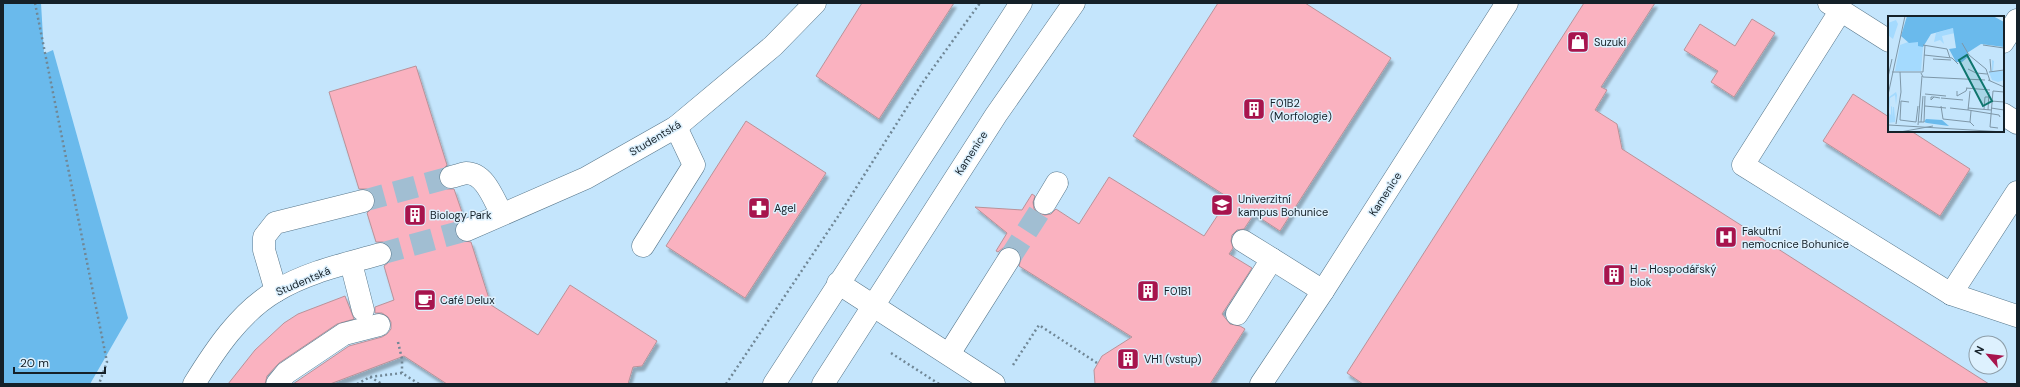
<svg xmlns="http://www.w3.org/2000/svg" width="2020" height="387" font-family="'DM Sans',sans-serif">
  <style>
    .forest { fill: #6abaec }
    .building { fill: #fab2c0; stroke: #b99299; filter: url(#shadow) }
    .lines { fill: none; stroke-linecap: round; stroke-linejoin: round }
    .minor-tunnel { stroke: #a1bed2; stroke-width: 22; stroke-dasharray: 22 11; stroke-linecap: butt }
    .minor-casing { stroke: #58778b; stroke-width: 23 }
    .path { stroke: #708796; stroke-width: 2.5; stroke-dasharray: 2 3; stroke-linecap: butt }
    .minor { stroke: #fff; stroke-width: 22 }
    .labels { text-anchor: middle; stroke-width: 3; stroke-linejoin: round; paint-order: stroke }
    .poi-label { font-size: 11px; fill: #152129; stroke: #ddf1fe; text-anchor: start }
    .street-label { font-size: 11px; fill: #152129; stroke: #ddf1fe }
    .inset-road { fill: none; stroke: #7e97a8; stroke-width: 1 }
    .view { fill: #0f766e; fill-opacity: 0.15; stroke: #0f766e; stroke-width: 2 }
    .inset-edge { fill: none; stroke: #152129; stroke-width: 2 }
  </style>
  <defs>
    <filter id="shadow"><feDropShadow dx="2.5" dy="4.5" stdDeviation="1" flood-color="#0004"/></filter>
  </defs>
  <rect width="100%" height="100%" fill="#c4e5fc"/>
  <!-- forest -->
  <polygon class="forest" points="3,3 41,3 44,54 53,50 128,318 90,384 3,384"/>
  <!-- building -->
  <g class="building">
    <polygon points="862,3 954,3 879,119 816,76"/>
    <polygon points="1218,3 1305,3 1391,58 1280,231 1254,214 1244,229 1237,230 1232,235 1231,241 1233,248 1229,254 1252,268 1222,314 1230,324 1240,326 1245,329 1210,384 1095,384 1094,370 1102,356 1132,337 1019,266 1021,259 1020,253 1016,249 1009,247 1003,248 998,252 996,251 1007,233 975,207 1022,210 1032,194 1035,196 1033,202 1034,209 1038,213 1045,215 1051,214 1056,209 1079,224 1109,177 1204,236 1229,198 1133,136"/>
    <polygon points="1584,3 1655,3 1601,87 1607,90 1595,110 1617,124 1622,149 1989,384 1363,384 1347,373"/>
    <polygon points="1752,19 1775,33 1734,97 1711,82 1718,71 1684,50 1700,24 1735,46"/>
    <polygon points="416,66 447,165 439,173 439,180 442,186 447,189 454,189 464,218 457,223 455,228 455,235 460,240 471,242 491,305 538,335 570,285 657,341 642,366 633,367 628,384 447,384 404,356 330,384 293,384 349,346 382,337 387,334 391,329 391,322 388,317 382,313 375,313 375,307 394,300 384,266 389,262 392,257 392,251 389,245 383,242 376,242 367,213 375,205 375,198 372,192 367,189 359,189 329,92"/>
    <polygon points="1853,94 1889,117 1889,131 1911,131 1970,169 1940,216 1823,141"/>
    <polygon points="746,121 826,173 745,298 666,246"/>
    <polygon points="345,296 354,319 337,324 279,363 267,376 265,384 228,384 255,350 284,323 298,314"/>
  </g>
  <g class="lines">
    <!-- minor-tunnel -->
    <g class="minor-tunnel">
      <polyline points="363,201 451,177"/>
      <polyline points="380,254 467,230"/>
      <polyline points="1009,259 1045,203"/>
    </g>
    <!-- minor casing -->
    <g class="minor-casing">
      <g id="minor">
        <polyline points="1829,3 1889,41"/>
        <polyline points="1841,10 1743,165 1951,294 2017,316"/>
        <polyline points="2003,42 2017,20"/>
        <polyline points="2003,114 2017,123"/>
        <path d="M451,177C456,176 461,174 466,173C486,173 494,201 502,214"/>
        <polyline points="1045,203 1057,183"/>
        <polyline points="467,230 586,178 676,127 773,46 815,3"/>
        <polyline points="643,246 694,165 676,127"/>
        <polyline points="1272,259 1323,291"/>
        <polyline points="351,263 363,310"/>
        <polyline points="838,283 994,384"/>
        <polyline points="276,291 264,250 264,237 275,223 363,201"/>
        <polyline points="1951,294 2017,192"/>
        <polyline points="1237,314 1272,259 1243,241"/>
        <polyline points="949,354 1009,259"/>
        <path d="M194,384C215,350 240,312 276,291C307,272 345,264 380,254"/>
        <polyline points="277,384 286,373 344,334 379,325"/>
        <polyline points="774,384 1021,3"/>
        <polyline points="823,384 996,115 1074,3"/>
        <polyline points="1261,384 1323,291 1507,3"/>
      </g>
    </g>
    <!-- path -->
    <g class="path">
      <polyline points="35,3 107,362 99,384"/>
      <polyline points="398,342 402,359 402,373"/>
      <polyline points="891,353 939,384"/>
      <polyline points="1013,365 1039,325 1097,363"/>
      <polyline points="370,377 382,384"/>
      <polyline points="357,384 370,377 402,373 419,384"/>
      <polyline points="726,384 837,218 923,82 980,3"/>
    </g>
    <!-- minor -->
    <use href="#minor" class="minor"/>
  </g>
  <!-- icons -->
  <defs>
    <g id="shop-square" transform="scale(1.15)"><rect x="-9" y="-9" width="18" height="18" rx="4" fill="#a7144d" stroke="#ddf1fe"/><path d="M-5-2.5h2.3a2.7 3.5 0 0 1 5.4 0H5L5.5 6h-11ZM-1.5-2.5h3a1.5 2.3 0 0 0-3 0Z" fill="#fff"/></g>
    <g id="building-square" transform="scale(1.15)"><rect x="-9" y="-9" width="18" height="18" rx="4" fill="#a7144d" stroke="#ddf1fe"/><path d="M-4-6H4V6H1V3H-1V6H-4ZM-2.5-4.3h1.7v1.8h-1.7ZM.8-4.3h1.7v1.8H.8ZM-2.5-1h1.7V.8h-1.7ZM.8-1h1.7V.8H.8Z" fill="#fff"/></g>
    <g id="university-square" transform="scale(1.15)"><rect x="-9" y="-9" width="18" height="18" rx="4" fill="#a7144d" stroke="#ddf1fe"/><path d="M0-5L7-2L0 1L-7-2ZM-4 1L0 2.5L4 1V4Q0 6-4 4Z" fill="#fff"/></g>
    <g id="pharmacy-square" transform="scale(1.15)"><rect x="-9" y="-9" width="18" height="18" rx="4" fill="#a7144d" stroke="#ddf1fe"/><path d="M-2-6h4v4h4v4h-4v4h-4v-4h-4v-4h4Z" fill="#fff"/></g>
    <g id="hospital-square" transform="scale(1.15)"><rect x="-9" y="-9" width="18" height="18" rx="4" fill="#a7144d" stroke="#ddf1fe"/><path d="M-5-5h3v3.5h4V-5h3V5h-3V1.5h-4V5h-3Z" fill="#fff"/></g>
    <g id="cafe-square" transform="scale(1.15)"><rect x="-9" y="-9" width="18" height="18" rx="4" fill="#a7144d" stroke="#ddf1fe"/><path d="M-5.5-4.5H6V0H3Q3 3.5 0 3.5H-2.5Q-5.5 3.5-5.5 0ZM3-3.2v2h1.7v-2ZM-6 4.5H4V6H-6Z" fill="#fff"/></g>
  </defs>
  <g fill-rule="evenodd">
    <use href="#shop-square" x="1578" y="42"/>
    <use href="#building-square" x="1254" y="109"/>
    <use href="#university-square" x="1222" y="205"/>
    <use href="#pharmacy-square" x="759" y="208"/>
    <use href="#building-square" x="415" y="215"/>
    <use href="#hospital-square" x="1726" y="237"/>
    <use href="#building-square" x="1614" y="275"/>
    <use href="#building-square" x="1148" y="291"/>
    <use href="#cafe-square" x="425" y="300"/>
    <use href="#building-square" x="1128" y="359"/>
  </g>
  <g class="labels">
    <!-- poi labels -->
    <g class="poi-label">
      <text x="1594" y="46">Suzuki</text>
      <text x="1270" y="107">F01B2<tspan x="1270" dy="13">(Morfologie)</tspan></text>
      <text x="1238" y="203">Univerzitní<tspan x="1238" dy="13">kampus Bohunice</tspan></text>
      <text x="774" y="212">Agel</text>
      <text x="430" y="219">Biology Park</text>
      <text x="1742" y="235">Fakultní<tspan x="1742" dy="13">nemocnice Bohunice</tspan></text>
      <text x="1630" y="273">H - Hospodářský<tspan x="1630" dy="13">blok</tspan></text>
      <text x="1164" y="295">F01B1</text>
      <text x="440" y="304">Café Delux</text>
      <text x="1144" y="363">VH1 (vstup)</text>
    </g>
    <!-- street labels -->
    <g class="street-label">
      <text transform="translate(655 138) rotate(-31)" y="4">Studentská</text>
      <text transform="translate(971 153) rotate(-57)" y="4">Kamenice</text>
      <text transform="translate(1385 194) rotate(-57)" y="4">Kamenice</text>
      <text transform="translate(303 281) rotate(-23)" y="4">Studentská</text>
    </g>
  </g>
  <!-- overview -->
  <g transform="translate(1888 16)">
    <rect width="116" height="116" fill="#c4e5fc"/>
    <path d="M8,4L10,8L5,23L0,19V7ZM65,12L67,17L54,20L56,28L52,24L46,26L48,17ZM20,26H31L35,31L33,55H7L12,29ZM104,44L106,45L105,55H116V64L110,66L104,64L101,56L104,55ZM8,76L9,79L8,89L7,79L2,82L1,97L3,99V91L4,90L5,101V91H6L7,102L8,91L7,106L0,107L1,81Z" fill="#a4dafe"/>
    <path d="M19,0H105L116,6V31L93,28L79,37L81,40L74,46H68L61,33L68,32L65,12L43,18L35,31L30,30V26L21,27L13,20ZM38,103L54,104L61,110L39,107L36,106Z" fill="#6abaec"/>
    <path class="inset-road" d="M74,27L81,39L98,53L102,65M35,29L59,33L62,42M95,29L116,32M36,39L64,42L70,48M45,43L63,44M102,43L103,55M80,53L88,57L99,58M4,56H35M12,56L13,76M35,56L37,29M101,56L116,54M33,57L35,61L97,64M0,61L4,43M100,64L116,71M78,72L102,74M69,75V80L78,75L79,72M37,78L58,80M0,79L17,0M46,81H43V84L46,81L52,82M53,82L75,84M103,85L116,86M21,86L13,85L12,104L28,106L30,90M37,90L58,92M53,90L55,103L82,106M62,92L80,94L82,75M80,92L103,94M103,92L116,94M96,93L97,81H101M80,94L111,99L112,101M100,94L101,76M83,95L82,106L86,110M31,106H36L37,80M33,106L35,80M8,108L13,76M1,109L116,116M30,109L34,60M110,112L102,111L105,75L116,76M12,116L45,110"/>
    <path class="view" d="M79,39L104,85L95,90L71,44Z"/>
    <rect width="116" height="116" class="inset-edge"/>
  </g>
  <!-- border -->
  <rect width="2020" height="387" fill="none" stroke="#152129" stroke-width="8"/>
  <!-- north arrow -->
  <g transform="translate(1988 355) rotate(298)"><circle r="19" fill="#ddf1fe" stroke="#8d9ea9"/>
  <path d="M0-3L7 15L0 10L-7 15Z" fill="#a7144d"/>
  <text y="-6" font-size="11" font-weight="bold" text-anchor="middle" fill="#152129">N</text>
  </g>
  <!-- scale -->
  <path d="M14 367v6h91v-6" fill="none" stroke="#152129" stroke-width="2"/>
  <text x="20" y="367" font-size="12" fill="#152129" stroke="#ddf1fe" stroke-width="3" paint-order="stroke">20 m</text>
</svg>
